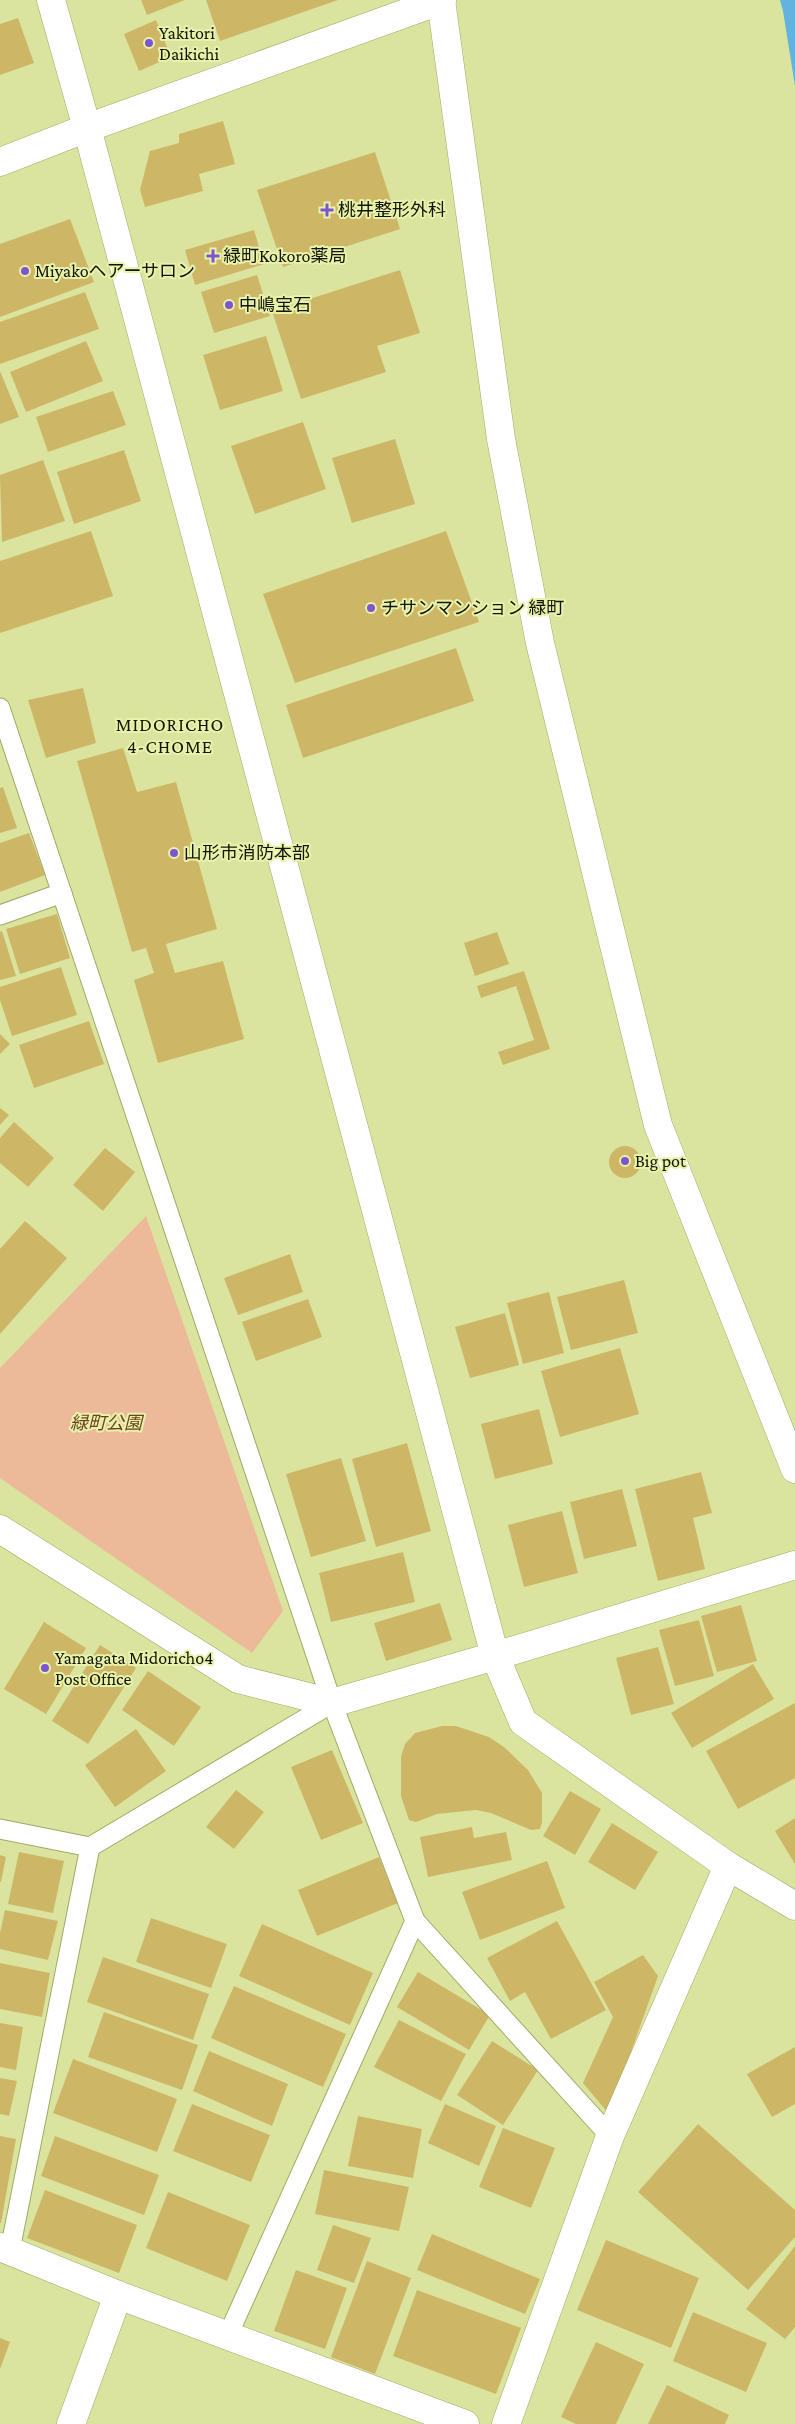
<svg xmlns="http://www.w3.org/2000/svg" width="795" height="2424" font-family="'Crimson Pro','Noto Sans JP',serif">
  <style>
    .green { fill: #ecba99 }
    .water { fill: #62b3e0 }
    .building { fill: #cdb767 }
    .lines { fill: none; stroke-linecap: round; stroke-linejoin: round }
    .service-casing { stroke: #a1a965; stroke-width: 21 }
    .minor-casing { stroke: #a1a965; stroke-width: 29 }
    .tertiary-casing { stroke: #a1a965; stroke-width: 29 }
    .service { stroke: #fff; stroke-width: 19 }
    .minor { stroke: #fff; stroke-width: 28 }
    .tertiary { stroke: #fff; stroke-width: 28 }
    .poi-dot { fill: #7c55cf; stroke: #e8f2ab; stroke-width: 2 }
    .labels { text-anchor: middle; stroke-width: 4; stroke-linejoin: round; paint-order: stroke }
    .poi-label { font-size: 18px; fill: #131500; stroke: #e8f2ab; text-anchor: start }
    .park-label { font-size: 18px; font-style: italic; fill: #6d3f1d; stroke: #e8f2ab }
    .neighbourhood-label { font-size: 19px; letter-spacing: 1px; fill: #131500; stroke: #e8f2ab }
  </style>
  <rect width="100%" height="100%" fill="#dbe49e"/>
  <!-- green -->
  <polygon class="green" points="146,1216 283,1611 252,1653 0,1478 0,1368"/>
  <!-- water -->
  <polygon class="water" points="780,0 795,0 795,86 783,11"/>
  <!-- building -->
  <g class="building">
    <polygon points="141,0 185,0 147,15"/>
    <polygon points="206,0 338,0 220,41"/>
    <polygon points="18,18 34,63 0,75 0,24"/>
    <polygon points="156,20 171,57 139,71 124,34"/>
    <polygon points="223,121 235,164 199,174 203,191 145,207 140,190 150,151 179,143 179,134"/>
    <polygon points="375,152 400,229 283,267 257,190"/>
    <polygon points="70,219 94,282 0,317 0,244"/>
    <polygon points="254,230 264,264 195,285 185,250"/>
    <polygon points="400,270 420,333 377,346 386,372 301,399 272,311"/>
    <polygon points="257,275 270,316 214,333 201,292"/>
    <polygon points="85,292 99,329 0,364 0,322"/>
    <polygon points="266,336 283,391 220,410 203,355"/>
    <polygon points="86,341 103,381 26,412 10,372"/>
    <polygon points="0,371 19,417 0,424"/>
    <polygon points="113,391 126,425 48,452 36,417"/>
    <polygon points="303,422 326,489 255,514 231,446"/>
    <polygon points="395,439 415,504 352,523 332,458"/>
    <polygon points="124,450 141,501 74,524 57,472"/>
    <polygon points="43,460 65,521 2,542 0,475"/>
    <polygon points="91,531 113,596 0,633 0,561"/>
    <polygon points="446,531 479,622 295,683 263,594"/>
    <polygon points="456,648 474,701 303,758 286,705"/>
    <polygon points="83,688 96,743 46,758 28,700"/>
    <polygon points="123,748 137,792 176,782 217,929 166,944 175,973 223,961 244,1039 158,1063 134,980 154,973 146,948 132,952 77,761"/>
    <polygon points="3,787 17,828 0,833 0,788"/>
    <polygon points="29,833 45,875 0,892 0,843"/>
    <polygon points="57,914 70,958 20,974 6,929"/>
    <polygon points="2,931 16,976 0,980 0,932"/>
    <polygon points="497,932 509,964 475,976 464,943"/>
    <polygon points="61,967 77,1015 12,1036 0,1000 0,987"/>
    <polygon points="524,971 550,1049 503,1065 498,1052 534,1040 516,986 481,998 477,986"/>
    <polygon points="89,1021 104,1064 34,1088 19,1045"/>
    <polygon points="0,1034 10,1044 0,1054"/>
    <polygon points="0,1108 9,1115 0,1125"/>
    <polygon points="14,1122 54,1158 28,1187 0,1163 0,1138"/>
    <circle cx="625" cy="1162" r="16"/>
    <polygon points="105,1148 135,1172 103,1211 73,1185"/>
    <polygon points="25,1221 67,1258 0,1334 0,1249"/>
    <polygon points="290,1254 303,1292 238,1315 224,1278"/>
    <polygon points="624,1280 638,1333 571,1350 557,1297"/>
    <polygon points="549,1292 564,1353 523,1364 507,1303"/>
    <polygon points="308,1299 322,1337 256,1361 242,1322"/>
    <polygon points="505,1313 519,1365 470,1378 455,1327"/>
    <polygon points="620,1348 639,1414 560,1437 541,1371"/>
    <polygon points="539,1409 553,1464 495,1479 481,1424"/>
    <polygon points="407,1443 431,1531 376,1547 352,1459"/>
    <polygon points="341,1458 366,1541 311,1557 286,1474"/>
    <polygon points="701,1472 712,1513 693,1518 705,1569 658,1581 635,1489"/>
    <polygon points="622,1489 637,1546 584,1559 570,1502"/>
    <polygon points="562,1511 578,1573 524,1587 508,1525"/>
    <polygon points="403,1552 415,1602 331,1622 319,1573"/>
    <polygon points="440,1603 452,1640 386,1661 374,1623"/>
    <polygon points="741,1605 757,1661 717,1672 701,1616"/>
    <polygon points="699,1620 714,1676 675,1686 659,1630"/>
    <polygon points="44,1622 86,1648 46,1714 4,1689"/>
    <polygon points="100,1645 136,1668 88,1744 52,1721"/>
    <polygon points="658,1647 674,1704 631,1715 616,1658"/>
    <polygon points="753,1664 774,1699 692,1748 671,1713"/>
    <polygon points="148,1671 201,1707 174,1746 122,1710"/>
    <polygon points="795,1703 795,1778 738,1809 706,1751"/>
    <polygon points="442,1726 456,1726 489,1737 504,1747 528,1770 542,1793 542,1822 540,1829 531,1830 491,1813 476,1810 437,1814 416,1822 409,1820 401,1796 401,1757 405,1744 415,1733"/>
    <polygon points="136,1729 166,1771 115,1807 85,1765"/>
    <polygon points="332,1750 363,1823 321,1840 291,1767"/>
    <polygon points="236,1790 264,1812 234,1849 206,1827"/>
    <polygon points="570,1791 601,1809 575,1855 543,1836"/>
    <polygon points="795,1818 795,1864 775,1831"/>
    <polygon points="612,1823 658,1852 635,1890 588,1862"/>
    <polygon points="472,1827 474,1838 506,1832 512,1860 428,1877 420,1837"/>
    <polygon points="19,1852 64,1861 53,1913 8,1904"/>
    <polygon points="0,1855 6,1857 1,1882 0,1882"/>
    <polygon points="379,1857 398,1903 317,1936 298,1890"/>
    <polygon points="547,1861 565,1908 480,1940 462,1892"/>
    <polygon points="5,1910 58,1921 48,1960 0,1949 0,1933"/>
    <polygon points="151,1918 227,1944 211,1988 136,1962"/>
    <polygon points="557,1921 606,2010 551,2039 525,1992 510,2001 487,1958"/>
    <polygon points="262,1924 373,1973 350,2025 239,1976"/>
    <polygon points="643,1955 658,1976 609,2114 583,2083 613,2017 594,1982"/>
    <polygon points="103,1957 209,1994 193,2040 87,2002"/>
    <polygon points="0,1963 50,1973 42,2017 0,2009"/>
    <polygon points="418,1972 490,2015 469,2050 397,2007"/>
    <polygon points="234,1986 346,2034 323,2087 211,2038"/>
    <polygon points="104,2012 198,2045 182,2090 88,2057"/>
    <polygon points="399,2020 466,2054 441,2101 374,2067"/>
    <polygon points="0,2023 23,2027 16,2070 0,2067"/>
    <polygon points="492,2041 538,2070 503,2125 457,2095"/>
    <polygon points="795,2047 795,2104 772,2117 747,2074"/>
    <polygon points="209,2051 288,2084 272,2126 193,2091"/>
    <polygon points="73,2059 177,2099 157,2152 53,2113"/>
    <polygon points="0,2078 17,2081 9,2116 0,2114"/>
    <polygon points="192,2104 270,2135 251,2182 173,2151"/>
    <polygon points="445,2104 496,2126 479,2166 428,2143"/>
    <polygon points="358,2116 422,2129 413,2178 348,2166"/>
    <polygon points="698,2124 795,2210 795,2237 748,2290 638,2192"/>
    <polygon points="503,2128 555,2148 531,2208 479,2187"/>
    <polygon points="0,2136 16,2139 1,2223 0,2223"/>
    <polygon points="55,2136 159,2175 144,2215 41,2176"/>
    <polygon points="324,2170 409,2187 399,2231 315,2214"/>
    <polygon points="45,2190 137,2225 119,2273 27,2238"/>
    <polygon points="168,2192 250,2225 227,2281 146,2248"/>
    <polygon points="333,2225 371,2238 354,2283 317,2270"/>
    <polygon points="432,2234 540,2279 525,2314 417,2270"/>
    <polygon points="606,2240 699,2278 671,2348 577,2310"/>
    <polygon points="795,2246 795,2327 785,2339 746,2309"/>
    <polygon points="367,2261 411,2278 375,2374 331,2357"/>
    <polygon points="296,2270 347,2288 325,2349 274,2331"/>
    <polygon points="417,2290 521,2328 496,2394 393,2356"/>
    <polygon points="693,2312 767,2343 746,2392 673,2361"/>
    <polygon points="0,2338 10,2342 0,2369"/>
    <polygon points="596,2342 644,2364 616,2424 576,2424 561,2417"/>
    <polygon points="667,2385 729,2415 725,2424 648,2424"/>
  </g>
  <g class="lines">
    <!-- service casing -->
    <g class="service-casing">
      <g id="service">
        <polyline points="0,708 332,1703"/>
        <polyline points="0,915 62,893"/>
        <polyline points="0,1829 90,1847"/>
        <polyline points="415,1921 610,2136"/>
        <polyline points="10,2250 90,1847 332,1703 415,1921 228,2335"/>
      </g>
    </g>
    <!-- minor casing -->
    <g class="minor-casing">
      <g id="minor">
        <polyline points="51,0 87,128 495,1656 795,1565"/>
        <polyline points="0,2247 118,2295 465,2424"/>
        <polyline points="71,2424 118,2295"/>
        <polyline points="506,2424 610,2136 728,1866"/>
      </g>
    </g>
    <!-- tertiary casing -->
    <g class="tertiary-casing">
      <g id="tertiary">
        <polyline points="441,0 501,439 540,643 658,1125 795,1469"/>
        <polyline points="0,162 87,128 442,0"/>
        <polyline points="0,1529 238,1679 332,1703 495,1656 523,1722 728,1866 795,1906"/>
      </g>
    </g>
    <!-- service -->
    <use href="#service" class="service"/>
    <!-- minor -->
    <use href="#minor" class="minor"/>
    <!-- tertiary -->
    <use href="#tertiary" class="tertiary"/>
  </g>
  <!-- markers -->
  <g class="poi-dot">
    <circle cx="149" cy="43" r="5"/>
    <path d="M324.5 202.5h5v5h5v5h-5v5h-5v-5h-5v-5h5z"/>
    <path d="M210.5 248.5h5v5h5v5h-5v5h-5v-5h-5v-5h5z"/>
    <circle cx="25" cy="271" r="5"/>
    <circle cx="229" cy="305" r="5"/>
    <circle cx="371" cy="608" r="5"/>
    <circle cx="174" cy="853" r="5"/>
    <circle cx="625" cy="1161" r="5"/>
    <circle cx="45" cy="1668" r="5"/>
  </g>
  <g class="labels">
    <!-- poi labels -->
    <g class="poi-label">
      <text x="159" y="39">Yakitori<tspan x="159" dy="21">Daikichi</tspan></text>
      <text x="338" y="216">桃井整形外科</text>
      <text x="223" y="262">緑町Kokoro薬局</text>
      <text x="35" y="277">Miyakoヘアーサロン</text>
      <text x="239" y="311">中嶋宝石</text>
      <text x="381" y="614">チサンマンション 緑町</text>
      <text x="184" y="859">山形市消防本部</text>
      <text x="635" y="1167">Big pot</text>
      <text x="55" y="1664">Yamagata Midoricho4<tspan x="55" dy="21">Post Office</tspan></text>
    </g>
    <!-- park labels -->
    <g class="park-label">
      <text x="106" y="1429">緑町公園</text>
    </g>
    <!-- neighbourhood labels -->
    <g class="neighbourhood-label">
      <text x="170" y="731">MIDORICHO<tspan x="170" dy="22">4-CHOME</tspan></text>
    </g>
  </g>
</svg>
